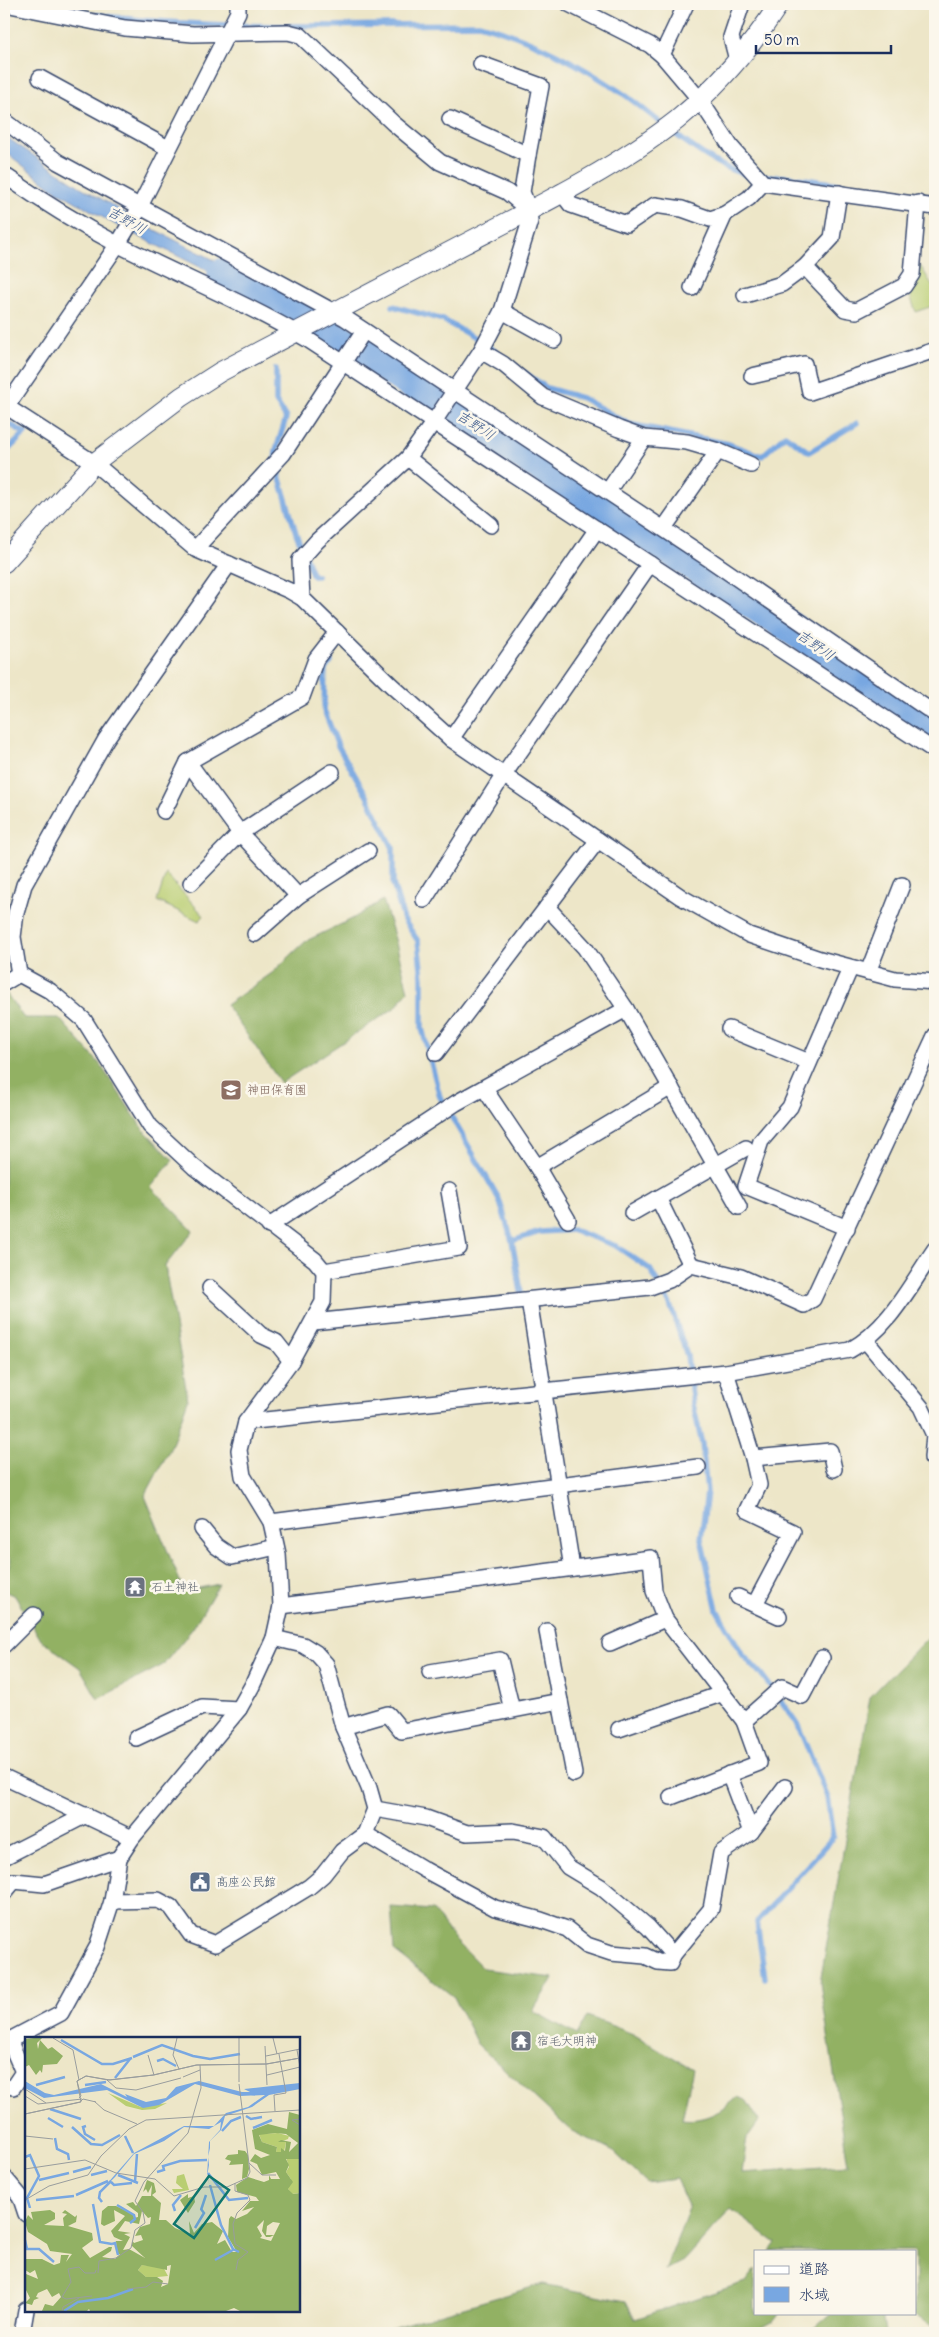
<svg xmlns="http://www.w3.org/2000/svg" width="939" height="2337" font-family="Delius,'Klee One',sans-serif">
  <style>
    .green { fill: #b9ce72; stroke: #6a7e68 }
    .forest { fill: #92b164; stroke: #567061 }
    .water { fill: #78a7e1; stroke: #4a6ba0 }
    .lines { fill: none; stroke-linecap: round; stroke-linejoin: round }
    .stream { stroke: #78a7e1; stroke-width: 5.5 }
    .river { stroke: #78a7e1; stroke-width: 32 }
    .minor-casing { stroke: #3a4a6e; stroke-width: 18 }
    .tertiary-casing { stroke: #3a4a6e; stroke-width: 21 }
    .minor { stroke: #fff; stroke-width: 15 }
    .tertiary { stroke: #fff; stroke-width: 19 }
    .labels { text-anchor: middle; stroke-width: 5; stroke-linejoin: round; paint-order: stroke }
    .education-label { font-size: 12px; fill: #785e54; stroke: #fbf7ec; text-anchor: start }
    .worship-label { font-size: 12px; fill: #5b616d; stroke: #fbf7ec; text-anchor: start }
    .service-label { font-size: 12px; fill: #4e5e75; stroke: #fbf7ec; text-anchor: start }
    .water-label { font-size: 14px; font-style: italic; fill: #3c598c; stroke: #fbf7ec }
    .inset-river { fill: none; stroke: #78a7e1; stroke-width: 2.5 }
    .inset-road { fill: none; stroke: #999d9e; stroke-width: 1 }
    .view { fill: #0f766e; fill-opacity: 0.15; stroke: #0f766e; stroke-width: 2.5 }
    .inset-edge { fill: none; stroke: #1b2f5e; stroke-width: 2.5 }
  </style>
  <rect width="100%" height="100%" fill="#fbf7ec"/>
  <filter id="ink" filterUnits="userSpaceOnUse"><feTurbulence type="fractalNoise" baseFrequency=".02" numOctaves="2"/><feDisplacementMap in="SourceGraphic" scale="10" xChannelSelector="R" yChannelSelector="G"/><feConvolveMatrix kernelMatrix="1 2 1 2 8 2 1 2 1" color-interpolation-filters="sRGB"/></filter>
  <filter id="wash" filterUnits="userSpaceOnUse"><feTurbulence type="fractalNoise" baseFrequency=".0096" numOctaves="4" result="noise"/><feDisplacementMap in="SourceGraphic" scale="20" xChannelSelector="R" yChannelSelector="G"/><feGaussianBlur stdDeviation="1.12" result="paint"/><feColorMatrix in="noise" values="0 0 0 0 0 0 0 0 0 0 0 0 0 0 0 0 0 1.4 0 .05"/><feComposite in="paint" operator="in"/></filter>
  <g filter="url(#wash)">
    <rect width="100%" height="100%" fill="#ede6c8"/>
    <!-- green -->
    <g class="green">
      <polygon points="920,265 935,290 935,305 916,312 910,296"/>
      <polygon points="166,874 204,916 199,921 157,901"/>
    </g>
    <!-- forest -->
    <g class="forest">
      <polygon points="383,900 395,939 408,991 396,1007 281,1083 226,1005 272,973 306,941 352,919"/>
      <polygon points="6,993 24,1018 59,1018 99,1063 143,1129 173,1160 151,1187 193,1231 165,1266 188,1400 171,1447 145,1496 184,1591 219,1584 193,1628 163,1665 98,1699 80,1668 41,1640 15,1596 4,1591 4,1579 11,1560 4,1550 4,994"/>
      <path d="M935,1630V2324L933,2326L909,2313H915V2251H770L776,2243L731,2209L684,2261L665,2271L689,2208L676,2179L647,2183L614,2152L570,2130L477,2044L454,1997L394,1951L391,1907L433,1910L456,1941L484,1969L553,1978L533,2011L577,2035L587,2016L633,2034L693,2069L682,2119C705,2122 722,2111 738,2097L747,2101L759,2121L747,2138L742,2173L848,2165L820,1983L870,1697Z"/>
      <polygon points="755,2269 755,2313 780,2313 774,2321 752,2333 374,2333 543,2284 626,2301 635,2319 745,2282"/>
      <polygon points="832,2313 882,2313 885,2333 864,2333 860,2328 855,2333 809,2333"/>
    </g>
    <!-- water -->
    <polygon class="water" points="4,133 12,141 79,186 155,230 242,274 274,308 210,272 116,225 52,188 4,151"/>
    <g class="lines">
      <!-- stream -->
      <g class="stream">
        <path d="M97,15C221,32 354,24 479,24C532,38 580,64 625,95C656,117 715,173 752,175"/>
        <polyline points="761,176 791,177 935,198"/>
        <polyline points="393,306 443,320 484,343 497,353"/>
        <polyline points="276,369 276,402 286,418 276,450 275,462 296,533 313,576 317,576"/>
        <polyline points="525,373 547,388 582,398 629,424 729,444 762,456 785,435 809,452 857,423"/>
        <polyline points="4,421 25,433 4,454"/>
        <polyline points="331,662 325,668 324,710 338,746 367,796 393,848 393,884 404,920 418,941 422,978 422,1028 440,1097 499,1199 512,1241 521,1292"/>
        <polyline points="512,1241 540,1232 573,1230 616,1246 650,1269 670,1304 687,1356 693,1404 702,1444 707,1492 701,1539 717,1610 743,1655 762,1675 797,1723 827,1796 833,1837 757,1922 765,1978"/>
      </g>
      <!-- river -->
      <polyline class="river" points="223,274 366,354 797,632 935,729"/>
    </g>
  </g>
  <g filter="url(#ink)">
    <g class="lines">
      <!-- minor casing -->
      <g class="minor-casing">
        <g id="minor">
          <polyline points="5,4 125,28 193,34 288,32 300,35 393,123 440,162 507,192 526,208"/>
          <polyline points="569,4 650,45 662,55 700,100 731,147 763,183 935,207"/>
          <polyline points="662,55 686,4"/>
          <polyline points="737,60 731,37 742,4"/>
          <polyline points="481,64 541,86 528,155"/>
          <polyline points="40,78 168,148"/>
          <polyline points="4,120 58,162 345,318 709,559 935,714"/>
          <path d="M4,175C40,200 77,223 117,244C180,276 246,303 307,339L935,751"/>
          <polyline points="561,192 571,205 627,224 655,205 682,209 710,219 725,214 749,198 763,183"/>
          <polyline points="805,267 845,309 856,311 904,286 912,274 918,203"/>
          <polyline points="692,288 725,214"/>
          <polyline points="745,295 782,284 805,267 832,238 839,193"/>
          <polyline points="502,311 554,340"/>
          <polyline points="481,351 503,364 543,397 619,429 644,438 687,442 718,451 751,465"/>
          <polyline points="752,376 804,364 810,392 935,350"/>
          <polyline points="4,405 94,463 195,549 290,591 302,598 391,685 451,739 681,897 749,935 820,959 895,979 935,982"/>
          <polyline points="7,406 118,244 136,214 238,12 238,4"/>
          <polyline points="408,458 491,525"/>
          <polyline points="608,491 644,438"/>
          <polyline points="664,528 718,451"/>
          <polyline points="195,549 283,454 364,331"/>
          <polyline points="302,598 300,560 317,541 408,458 433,423 481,351 502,311 530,221 529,210 522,192 528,155 450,119"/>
          <polyline points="337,632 316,659 302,697 188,762 240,833 298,896 368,851"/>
          <polyline points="451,739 597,529"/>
          <polyline points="164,811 188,762"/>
          <polyline points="191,883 240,833 332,772"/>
          <polyline points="424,900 503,776 650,564"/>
          <polyline points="255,934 298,896"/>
          <polyline points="868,972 902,885"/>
          <polyline points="4,983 19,974"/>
          <polyline points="626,1009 739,1207"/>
          <polyline points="729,1029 809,1062"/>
          <polyline points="436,1053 598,840"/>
          <polyline points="484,1088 537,1167 568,1220"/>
          <polyline points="537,1167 671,1087"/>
          <polyline points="658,1198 691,1265"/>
          <polyline points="632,1213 746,1148"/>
          <polyline points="269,1226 456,1103 626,1009 585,948 547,907"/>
          <polyline points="847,1228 746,1186 761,1141 790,1107 850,969"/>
          <polyline points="324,1271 459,1248 449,1191"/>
          <polyline points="210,1288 261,1335 276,1342 291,1361"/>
          <polyline points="529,1300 572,1568"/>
          <polyline points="313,1322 650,1287 669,1280 691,1265 741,1277 804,1305 813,1299 935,1036"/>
          <polyline points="866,1341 921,1407 934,1435 932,1458 935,1458"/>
          <polyline points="726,1372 753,1458 759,1485 747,1510 793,1532 755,1604"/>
          <path d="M246,1422L726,1372L850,1350C889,1329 911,1284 935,1249"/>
          <polyline points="753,1458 830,1451 834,1469"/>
          <polyline points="271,1522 698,1467"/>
          <polyline points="202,1529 216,1546 232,1557 276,1547"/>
          <polyline points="738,1597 779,1616"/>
          <polyline points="281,1606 651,1558 654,1591 665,1619 744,1721 782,1687 802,1696 822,1658"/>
          <polyline points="610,1643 665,1619"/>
          <polyline points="4,1645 34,1615"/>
          <polyline points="430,1672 500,1660 512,1710"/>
          <polyline points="560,1701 574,1774"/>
          <polyline points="343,1727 388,1714 402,1731 560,1701 547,1631"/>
          <polyline points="619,1729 721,1694"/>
          <polyline points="136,1738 202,1707 239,1709"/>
          <polyline points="4,1777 132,1838"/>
          <polyline points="671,1797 759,1763 744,1721"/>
          <polyline points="375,1809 426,1818 467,1833 513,1831 544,1837 568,1867 601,1887 648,1927 673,1955 711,1909 721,1853 751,1832 729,1774"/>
          <polyline points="751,1832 785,1787"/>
          <polyline points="365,1834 425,1870 495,1908 541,1920 567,1929 587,1945 611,1953 645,1956 658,1962 670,1963 673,1955"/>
          <polyline points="4,1857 86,1815"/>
          <polyline points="4,1893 14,1881 44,1884 119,1858"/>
          <polyline points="112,1901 158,1900 171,1907 191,1935 215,1944 309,1887 323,1875 342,1851 365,1834 375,1809 369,1788 343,1727 326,1664 316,1653 303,1645 274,1638"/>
          <polyline points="10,2042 23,2072 13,2087"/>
          <polyline points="4,2043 61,2013 97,1947 112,1901 119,1858 132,1838 239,1709 252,1686 274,1638 281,1606 278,1554 271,1522 243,1476 239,1450 246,1422 291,1361 323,1302 324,1271 315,1260 194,1167 150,1126 84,1020 50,991 19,974 13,937 16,913 24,885 106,739 229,564"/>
          <polyline points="4,2177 20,2196 26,2214"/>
          <polyline points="22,2333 26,2310"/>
        </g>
      </g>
      <!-- tertiary casing -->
      <g class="tertiary-casing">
        <path id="tertiary" d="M4,563L94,463L181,397L220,372C298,331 376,290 455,249C528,211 612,171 677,120C716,88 752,46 779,4"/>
      </g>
      <!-- minor -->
      <use href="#minor" class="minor"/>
      <!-- tertiary -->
      <use href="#tertiary" class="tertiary"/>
    </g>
  </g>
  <!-- icons -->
  <defs>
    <g id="school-square" transform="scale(1.125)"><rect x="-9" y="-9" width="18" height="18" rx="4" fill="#8d6e63" stroke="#fbf7ec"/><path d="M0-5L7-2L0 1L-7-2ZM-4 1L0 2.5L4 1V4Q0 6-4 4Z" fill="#fff"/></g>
    <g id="temple-square" transform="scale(1.125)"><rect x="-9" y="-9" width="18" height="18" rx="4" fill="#6b7280" stroke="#fbf7ec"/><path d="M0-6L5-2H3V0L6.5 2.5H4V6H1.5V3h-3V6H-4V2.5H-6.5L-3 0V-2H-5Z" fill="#fff"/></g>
    <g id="civic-square" transform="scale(1.125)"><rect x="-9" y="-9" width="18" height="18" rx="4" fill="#5c6f8a" stroke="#fbf7ec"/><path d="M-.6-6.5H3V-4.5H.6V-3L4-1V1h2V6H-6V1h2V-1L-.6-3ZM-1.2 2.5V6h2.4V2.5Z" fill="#fff"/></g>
  </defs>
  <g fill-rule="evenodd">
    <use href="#school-square" x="231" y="1090"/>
    <use href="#temple-square" x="135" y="1587"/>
    <use href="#civic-square" x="200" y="1882"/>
    <use href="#temple-square" x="521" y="2041"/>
  </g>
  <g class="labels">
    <!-- education labels -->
    <g class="education-label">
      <text x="247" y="1094">神田保育園</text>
    </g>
    <!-- worship labels -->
    <g class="worship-label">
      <text x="151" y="1591">石土神社</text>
      <text x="537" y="2045">宿毛大明神</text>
    </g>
    <!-- service labels -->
    <g class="service-label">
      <text x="216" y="1886">髙座公民館</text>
    </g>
    <!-- water labels -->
    <g class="water-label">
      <text transform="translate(127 220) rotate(29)" y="5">吉野川</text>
      <text transform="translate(476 425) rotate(33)" y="5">吉野川</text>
      <text transform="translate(816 645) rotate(35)" y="5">吉野川</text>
    </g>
  </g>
  <!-- overview -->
  <g transform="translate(25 2037)">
    <rect width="275" height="275" fill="#ede6c8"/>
    <path d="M83,56L116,70L142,66L130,72L117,73L101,69ZM253,96L264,99L263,102L255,105H261L259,115H251L252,110L237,105L234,97ZM261,120L275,122V156L267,157L263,152L266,142L261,135L264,130ZM159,137L164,153L149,156L147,152H158L151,146L152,139ZM117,228L138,230L143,239L122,241L113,233Z" fill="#b9ce72"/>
    <path d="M9,1H17L12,6L13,12L15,3L23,12L27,10L38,19L32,27L18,28L17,36L15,33L11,38L4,28L0,30V2ZM264,75L275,78V122H261L264,128L261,135L268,145L263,152L268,157L275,156V274H215L209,271L201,274H65L64,272L62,274H17L20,267L28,269L36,260L34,256L27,260L22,252L13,256L11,260L14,261L9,263L7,268L0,266L5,261L0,251L1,237L13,242L10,233L5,236L0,233V222H17L29,228L35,226L36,218H44L41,225L47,217L25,214L22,207L3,195L0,185L3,178L8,183L6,175L25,173L30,176V182L19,188L39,189L38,181L42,177L37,176L40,173L50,180L52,178L51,185L43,189L67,196L68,203L57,211L65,221L84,210H87L86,214L77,220L90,222L95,217H92L91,204H98L89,200L86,194L100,179L89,173L90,184L79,189L76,187L77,174L83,169H91L108,177L109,181L113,180V176L101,167L108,165L111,169L117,159H126L127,148L123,156L121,152L118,155L122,143L129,146L131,155L127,158L136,166L134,183H141L150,191L165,197L164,184L169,196L177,187L187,185L198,194L192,207L200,203L207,215H212L203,200L204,182L206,179L211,182L222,177L229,170L217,174L225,164H234L231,160L212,155L211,148L223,140L239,145L244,143V138L246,142H255L251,135L237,138L232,127L225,124L230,117L236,121L245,118L230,112L227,93L243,87L262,92ZM250,96L261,97L273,106L264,115L266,105L256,103L253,105H261L260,114L256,111V115H251L252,110L237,105L234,98ZM117,174L123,181L126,180L125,187L115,190L110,199L116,198L118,203L109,206L107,203V209L120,221L104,212L98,213L105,200L99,197L106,196L93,194L100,184L114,187ZM239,183L237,194L241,200H245L249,198H241L242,189L248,185L255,186L246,204L235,201L237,199L232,190ZM117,228L142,233V229L146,228L143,247L136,250L138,244L132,240H121L113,233ZM213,113L220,114L223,118L224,132L222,140L217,142L218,127L204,128L206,124L200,122L203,118L213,117ZM163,157V161L169,159L170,165L163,176L155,163Z" fill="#92b164" fill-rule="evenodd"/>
    <path d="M0,44L20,56L29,58L76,47L102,60L100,57L121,65L141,61L151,50L174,44L217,55H225L219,52L275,46V52L244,58L227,70L200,79L196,93L185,104V111L183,120L184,128L182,140L185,149L182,139L184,105L195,93L196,85L184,92L159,90L139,104L109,117L90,140L74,156L109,116L159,89H189L201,76L223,70L240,58L215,59L170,47L134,68L118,71L82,53L19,61L0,51Z" fill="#78a7e1"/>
    <path class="inset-river" d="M36,3L77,27H88L107,21M108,20L137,8L168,19L185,22L215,17M132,24L138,22L151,29M90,41L105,22M11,48L40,40M60,48L81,45M25,72L56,82M221,79L226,82L237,80M23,81L38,90M61,89L58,90L60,97L70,103M47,90L66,107L77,108L95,98M228,91L247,83M197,94L206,84L216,80M100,99L108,116M30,101L32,112L43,117L44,123M0,120L5,118L14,139L2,161L5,171M48,135L66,130M132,135L139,133L138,129L155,124L182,123M183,136L204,163L223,161M66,138L82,134M93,138L113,146M14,143L44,136M86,145L89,148L107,146M110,145L112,117M185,148L196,188L208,212L214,215M51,158L83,144M11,163L49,159M77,165L74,161L75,155L86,144M68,167L75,205L87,207M92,168L109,178L110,182L105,186M176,173L181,158M150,174L148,168L156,158M170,191L179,176L176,172M0,203L2,212H14L29,225M87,207L90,206L93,218M190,223L208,213M39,274L53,265L83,261L108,252"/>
    <path class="inset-road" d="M28,1L48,13L54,43M152,1L148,18L154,32M214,1V28M248,1L252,17M240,9L242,48M272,13L275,30M254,17L261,56M123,18L129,38M241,19L275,12M214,28V45M242,38L275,30M158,40L175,33M82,43L91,51L111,53L156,41M0,52L21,66M0,59L13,67L57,62M54,61L56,59L52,44L61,39L85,43L129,38L171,28L242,27L275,21M69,64L79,73L112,87M250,74L249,58L261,56M0,77L55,65L58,62L71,65M0,77L56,65L52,44L61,39L83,43L128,38L172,28L241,27L275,21M275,82L267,83L275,88M0,99L28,102M224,126L237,138H251M0,132L60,123L91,136L130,142L149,159L179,150H202L222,141L225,135L214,47M210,146V154L223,158L225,163L212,176L208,187L210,207L223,215L213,223L211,233M0,163L24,149L63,138L76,119L104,92L121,83L275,73M73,236L74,224L91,221L106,211L110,193L120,186L118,175L110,164L119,145L163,96L176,51L175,28M102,252L121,250L128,245L143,247M67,259L41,262L37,260L46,245L43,232L54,230L60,236H70L71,233M37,274L38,270L54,261"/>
    <path class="view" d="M184,139L204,153L169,201L149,187Z"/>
    <rect width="275" height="275" class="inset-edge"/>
  </g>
  <!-- margin -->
  <rect width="939" height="2337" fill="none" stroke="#fbf7ec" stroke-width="20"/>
  <!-- legend -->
  <rect x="754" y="2250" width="162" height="65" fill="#fbf7ec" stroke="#a1a7b3"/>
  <rect x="764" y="2266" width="25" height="8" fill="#ffffff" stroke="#a1a7b3"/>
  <text x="799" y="2274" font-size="15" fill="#1b2f5e">道路</text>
  <rect x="764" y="2287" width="25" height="15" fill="#78a7e1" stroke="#a1a7b3"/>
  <text x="799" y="2300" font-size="15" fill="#1b2f5e">水域</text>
  <!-- scale -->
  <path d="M756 45v8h135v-8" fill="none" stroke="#1b2f5e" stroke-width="2.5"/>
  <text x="764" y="45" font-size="15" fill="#1b2f5e" stroke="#fbf7ec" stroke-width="4" paint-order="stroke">50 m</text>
</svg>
